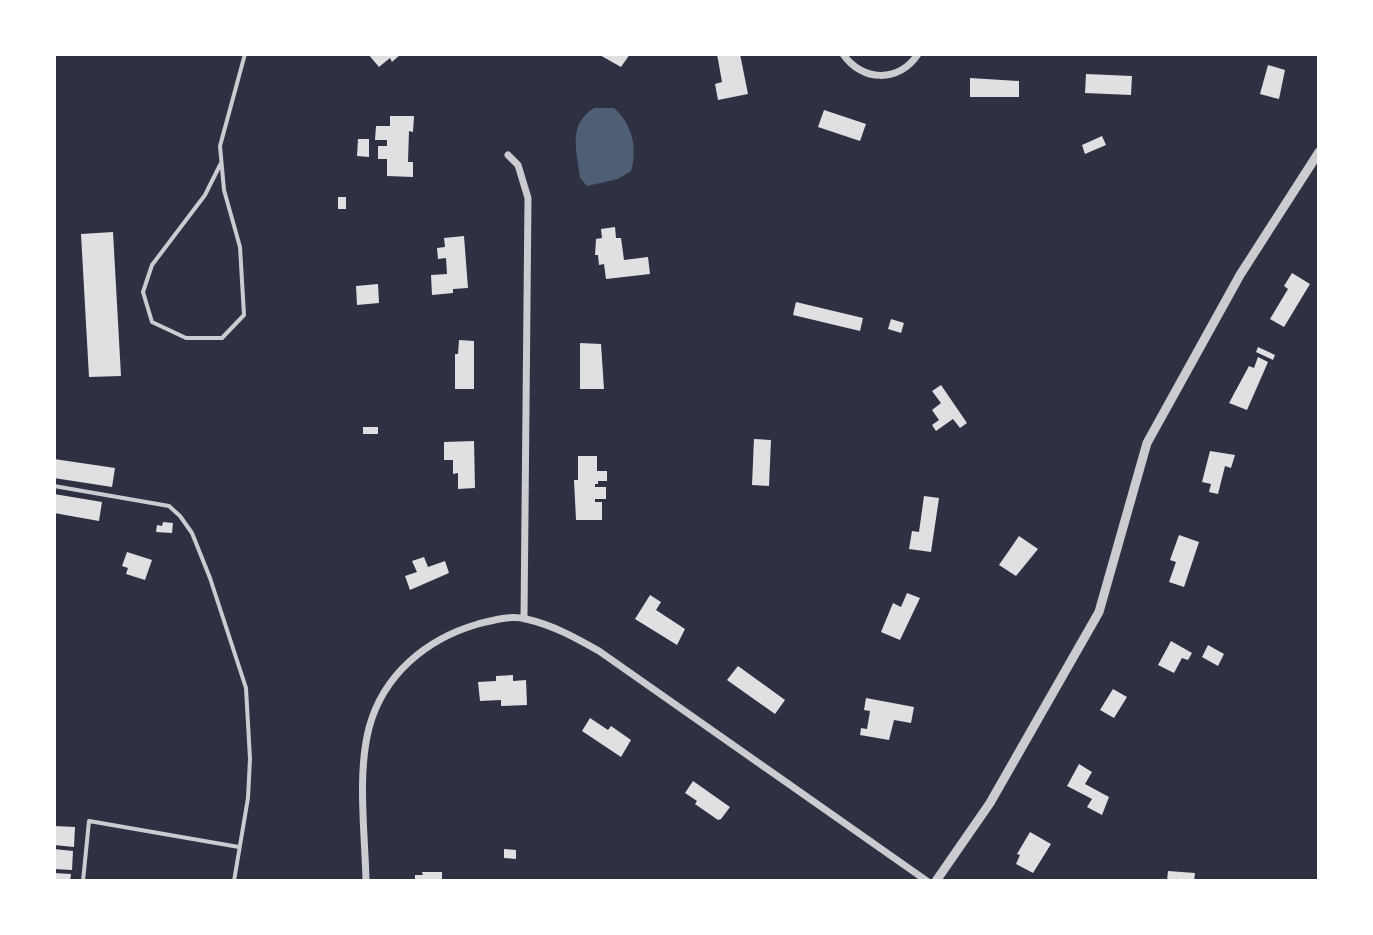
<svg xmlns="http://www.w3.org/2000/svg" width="1373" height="935" font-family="'PT Sans Narrow',sans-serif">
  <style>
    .water { fill: #4f5d75 }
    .building { fill: #e0e0e3 }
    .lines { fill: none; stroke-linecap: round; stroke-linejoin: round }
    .service { stroke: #caccd0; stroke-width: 4 }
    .minor { stroke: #caccd0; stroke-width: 7 }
    .tertiary { stroke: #caccd0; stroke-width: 9 }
  </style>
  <rect width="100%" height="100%" fill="#2d3142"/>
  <!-- water -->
  <path class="water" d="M594,108H614C632,124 638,148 631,171L618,179L587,186L580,178C577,151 567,125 594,108Z"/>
  <!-- building -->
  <g class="building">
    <polygon points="368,54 401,54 392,62 390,58 379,67"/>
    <polygon points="598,54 630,54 621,67"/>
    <polygon points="717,54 740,54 748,94 718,100 715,84 722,82"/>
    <polygon points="1268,65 1285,70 1279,99 1260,94"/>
    <polygon points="1086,74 1132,76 1131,95 1085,93"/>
    <polygon points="970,78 1019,81 1019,97 970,97"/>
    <polygon points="824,110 866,124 860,141 818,127"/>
    <polygon points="390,116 414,116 413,132 409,131 408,162 413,162 413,177 387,176 387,159 378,159 378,146 387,146 387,140 375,140 376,126 390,126"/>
    <polygon points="1102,136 1106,145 1085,154 1082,145"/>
    <polygon points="358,139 369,139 369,157 357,156"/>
    <rect x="338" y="197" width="8" height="12"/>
    <polygon points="615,227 616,238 621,238 624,260 648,257 650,274 606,279 604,264 599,265 598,255 595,255 596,239 602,238 601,229"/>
    <polygon points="113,232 121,376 89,377 81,234"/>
    <polygon points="464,236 468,288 453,289 453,293 432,295 431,275 447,274 446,258 438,259 437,248 445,247 444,238"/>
    <polygon points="1292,273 1310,284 1284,327 1270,319 1288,289 1284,286"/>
    <polygon points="378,284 379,303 357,305 356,286"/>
    <polygon points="796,302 863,318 860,331 793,315"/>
    <polygon points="891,319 904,323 901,333 888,329"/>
    <polygon points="459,340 474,341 474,389 455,389 455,354 458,354"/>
    <polygon points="580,343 601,344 604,389 580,389"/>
    <polygon points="1258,347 1275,355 1273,360 1256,352"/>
    <polygon points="1258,357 1268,362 1247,410 1229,403 1249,366 1254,368"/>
    <polygon points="941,385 967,423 960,428 953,419 936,431 932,425 939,420 932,410 941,403 932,391"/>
    <rect x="363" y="427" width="15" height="7"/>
    <polygon points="754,439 771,440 769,486 752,485"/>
    <polygon points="474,441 475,488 458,489 458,473 453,474 453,460 444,460 444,442"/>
    <polygon points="1210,451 1235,455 1231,468 1225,466 1218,494 1209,492 1211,484 1202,482"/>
    <polygon points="578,456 597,456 597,471 607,471 607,481 598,481 598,484 595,484 595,487 606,487 606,499 595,499 595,502 602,502 602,520 576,520 574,480 578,480"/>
    <polygon points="54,459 115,468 112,487 54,478"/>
    <polygon points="54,494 102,502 99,521 54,513"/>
    <polygon points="924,496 939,498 931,552 909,549 912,531 919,532"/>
    <polygon points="163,522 173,523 172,533 156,532 157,525 162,526"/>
    <polygon points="1179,535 1199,542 1184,587 1169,582 1176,562 1170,560"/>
    <polygon points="1019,536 1038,549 1016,576 999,565"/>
    <polygon points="127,552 152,560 145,580 126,574 128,568 122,566"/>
    <polygon points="424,557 428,567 445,561 449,573 410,590 405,576 417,572 412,561"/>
    <polygon points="907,593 920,598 900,640 881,632 893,603 901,607"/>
    <polygon points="650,595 661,602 656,610 685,629 677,645 635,619"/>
    <polygon points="1171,641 1192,653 1188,660 1182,658 1174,673 1158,665"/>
    <polygon points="1208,645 1224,654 1218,666 1202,657"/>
    <polygon points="738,666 785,700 775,714 727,680"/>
    <polygon points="513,675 513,681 526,680 527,705 501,706 501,700 480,701 478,682 496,681 496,676"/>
    <polygon points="1113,689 1127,697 1114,718 1100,710"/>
    <polygon points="866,698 914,707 911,723 894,720 889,740 860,735 861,728 867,729 870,711 864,710"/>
    <polygon points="590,718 608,730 611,726 631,740 621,757 582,731"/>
    <polygon points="1079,764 1092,772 1085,784 1109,797 1102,815 1087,807 1092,799 1067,786"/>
    <polygon points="693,781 730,807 721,819 718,820 695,804 697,801 685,793"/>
    <polygon points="54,826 75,827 74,847 54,845"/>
    <polygon points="1030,832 1051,844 1033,873 1016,864 1020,855 1017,854"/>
    <polygon points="54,849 73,851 72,870 54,869"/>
    <polygon points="504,849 516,850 516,859 504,858"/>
    <polygon points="1168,871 1195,873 1194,881 1167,881"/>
    <polygon points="422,872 442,872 442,881 415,881 415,875 423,875"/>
    <polygon points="54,873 71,874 70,881 54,881"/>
  </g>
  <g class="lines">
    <!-- service -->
    <g class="service">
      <polyline points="221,163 205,195 152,265 143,292 152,322 186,338 222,338 244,315 240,247 224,190 220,146 245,54"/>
      <polyline points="54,486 169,506 180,516 192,533 210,578 246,688 250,759 248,798 234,881"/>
      <polyline points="83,881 89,821 239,847"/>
    </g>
    <!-- minor -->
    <g class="minor">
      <path d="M843,54C862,82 899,83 918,54"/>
      <polyline points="508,155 518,165 528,198 524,618"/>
      <path d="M366,881C365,833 357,774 369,728C383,675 426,639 478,624C493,620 511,615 526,619C553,625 576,638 599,651L927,881"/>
    </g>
    <!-- tertiary -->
    <polyline class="tertiary" points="936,881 990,803 1099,612 1147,443 1240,275 1319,152"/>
  </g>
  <!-- border -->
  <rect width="1373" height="935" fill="none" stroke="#ffffff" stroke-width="112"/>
</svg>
